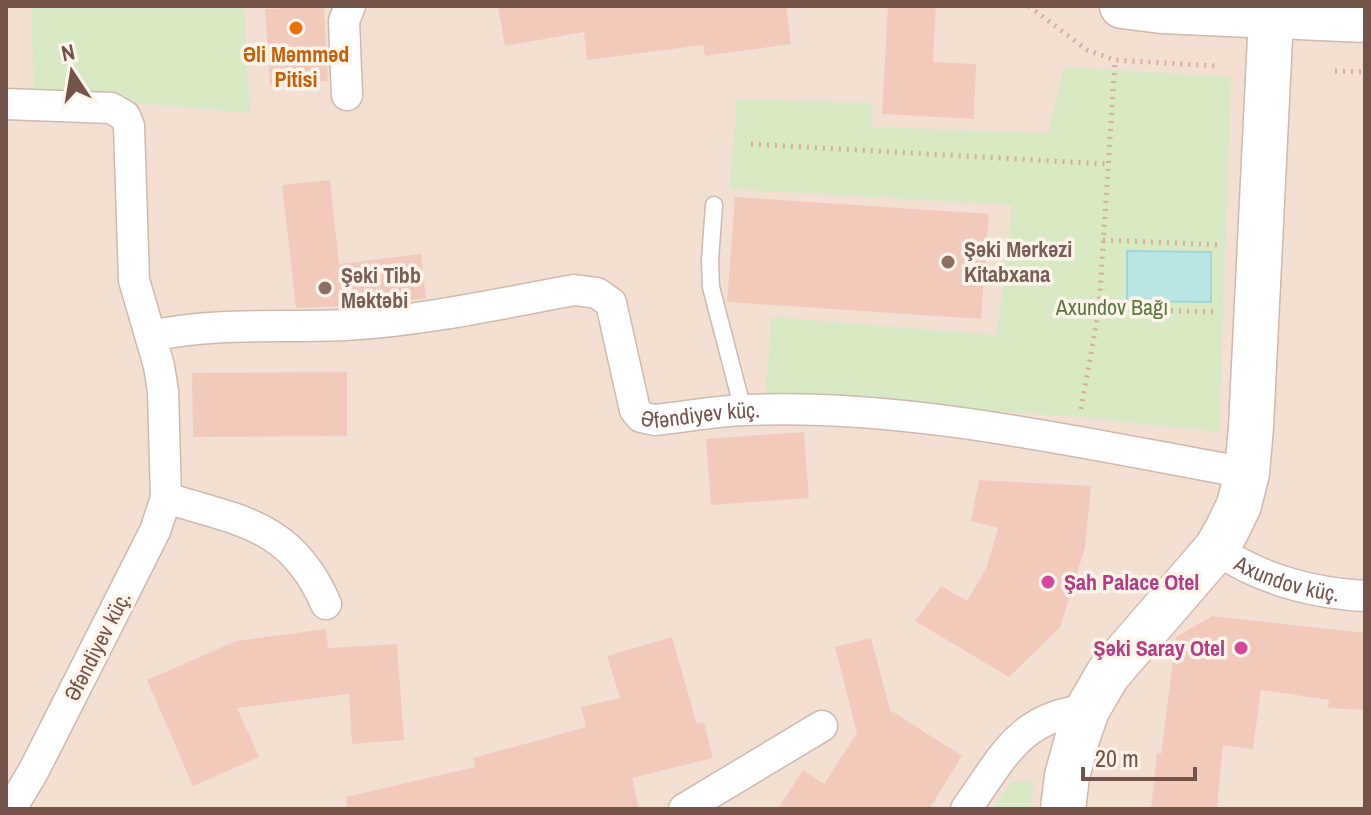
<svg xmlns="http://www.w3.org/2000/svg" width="1371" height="815" font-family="'Archivo Narrow',sans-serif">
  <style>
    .residential { fill: #f4e0d3 }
    .green { fill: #d8e9c3 }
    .water { fill: #b9e5e5; stroke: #9fd6d7; stroke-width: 2 }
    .building { fill: #f1cabc }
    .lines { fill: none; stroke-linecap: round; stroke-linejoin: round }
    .service-casing { stroke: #cfb8ae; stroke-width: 19 }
    .minor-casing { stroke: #cfb8ae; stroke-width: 33 }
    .secondary-casing { stroke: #d2b7ab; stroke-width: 47 }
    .path { stroke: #d6ad9f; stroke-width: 5; stroke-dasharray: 2 6; stroke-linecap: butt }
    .service { stroke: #fff; stroke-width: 16 }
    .minor { stroke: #fff; stroke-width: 30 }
    .secondary { stroke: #fff; stroke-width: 44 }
    .food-dot { fill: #e8710a; stroke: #fff4ea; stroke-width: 3 }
    .education-dot { fill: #8d6e63; stroke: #fff4ea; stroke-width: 3 }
    .hotel-dot { fill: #d1479c; stroke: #fff4ea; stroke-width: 3 }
    .labels { text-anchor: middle; stroke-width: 7; stroke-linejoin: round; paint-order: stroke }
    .food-label { font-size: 22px; font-weight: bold; fill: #c56008; stroke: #fff4ea }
    .education-label { font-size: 22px; font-weight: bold; fill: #785e54; stroke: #fff4ea; text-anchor: start }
    .park-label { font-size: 22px; fill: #5a7a42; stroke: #fff4ea }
    .street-label { font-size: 22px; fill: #74534a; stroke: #fff4ea }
    .hotel-label { font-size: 22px; font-weight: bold; fill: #b23c85; stroke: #fff4ea; text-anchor: start }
  </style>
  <rect width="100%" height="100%" fill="#fcefe4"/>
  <!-- residential -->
  <rect class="residential" x="6" y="6" width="1359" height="803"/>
  <!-- green -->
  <g class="green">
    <polygon points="31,6 244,6 250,113 34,94"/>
    <polygon points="1064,67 1231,77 1219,432 1077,417 765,395 772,317 997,335 1012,205 730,189 737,99 871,103 871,127 1048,133"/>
    <polygon points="1012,781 1034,781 1031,809 992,809"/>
  </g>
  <!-- water -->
  <polygon class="water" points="1127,251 1211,252 1211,302 1127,301"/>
  <!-- building -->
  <g class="building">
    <polygon points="324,6 328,81 270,85 265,9"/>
    <polygon points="498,6 786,6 791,44 705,56 703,45 587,60 584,32 505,46"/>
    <polygon points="888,6 936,6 933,62 976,64 974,119 882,114"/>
    <polygon points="330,180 339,264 421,254 426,298 372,305 296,308 282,185"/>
    <polygon points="735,197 989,214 981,319 727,302"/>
    <polygon points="347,372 347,436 193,437 192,373"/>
    <polygon points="804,432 809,498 711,505 706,439"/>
    <polygon points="979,480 1091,486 1085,548 1060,627 1009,677 915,621 941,586 967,601 986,569 998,528 971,521"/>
    <polygon points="1212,616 1365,633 1365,710 1328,708 1329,700 1261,690 1253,749 1223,745 1217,809 1151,809 1157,753 1161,754 1176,637"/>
    <polygon points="326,629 328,648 397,644 404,740 352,744 349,694 237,708 259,757 193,786 147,680 236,641"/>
    <polygon points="672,637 697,724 704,722 713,758 632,778 639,809 348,809 346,797 475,767 473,758 586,727 581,707 620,698 607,656"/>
    <polygon points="871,638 890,710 962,756 929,809 778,809 803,770 824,784 857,733 835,647"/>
  </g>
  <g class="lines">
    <!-- service casing -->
    <g class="service-casing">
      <polyline id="service" points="714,205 710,260 711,287 743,410"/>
    </g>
    <!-- minor casing -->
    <g class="minor-casing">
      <g id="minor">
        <polyline points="347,95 344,21 350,6"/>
        <polyline points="6,104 111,108 125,116 129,126 134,280 159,366 163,392 166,498 155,531 34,770 11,809"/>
        <path id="s1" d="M151,336C215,322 280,328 345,325C422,321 498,304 574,290L597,293L611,303L635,410L641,417L654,420C684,417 715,411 745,410C910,403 1085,444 1247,473"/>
        <path d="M166,498C241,521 292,525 326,604"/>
        <path id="s2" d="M1216,549C1260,579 1312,593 1365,596"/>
        <polyline points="684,809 822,726"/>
        <path d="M966,809C1002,759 1019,716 1087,710"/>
      </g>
    </g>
    <!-- secondary casing -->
    <g class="secondary-casing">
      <g id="secondary">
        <polyline points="1122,6 1162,11 1365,20"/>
        <polyline points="1063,809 1067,776 1078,736 1087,710 1108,674 1216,549 1227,530 1239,505 1247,473 1251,427 1271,17"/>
      </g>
    </g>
    <!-- path -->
    <g class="path">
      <polyline points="1029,6 1087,50 1115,60 1217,66"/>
      <polyline points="1335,71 1365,72"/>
      <polyline points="751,144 1107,164"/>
      <polyline points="1103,240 1222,245"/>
      <polyline points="1099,309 1218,312"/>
      <polyline points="1081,409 1099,309 1115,60"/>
    </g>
    <!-- service -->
    <use href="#service" class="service"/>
    <!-- minor -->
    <use href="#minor" class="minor"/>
    <!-- secondary -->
    <use href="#secondary" class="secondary"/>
  </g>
  <!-- markers -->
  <circle class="food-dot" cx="296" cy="28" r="8"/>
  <g class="education-dot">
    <circle cx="948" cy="262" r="8"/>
    <circle cx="325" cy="288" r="8"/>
  </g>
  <g class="hotel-dot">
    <circle cx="1048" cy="582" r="8"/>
    <circle cx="1241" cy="648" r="8"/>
  </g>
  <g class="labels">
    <!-- food labels -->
    <g class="food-label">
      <text x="296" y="62">Əli Məmməd<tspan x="296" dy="25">Pitisi</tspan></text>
    </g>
    <!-- education labels -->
    <g class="education-label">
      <text x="964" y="257">Şəki Mərkəzi<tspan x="964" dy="25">Kitabxana</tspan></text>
      <text x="341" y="283">Şəki Tibb<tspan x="341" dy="25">Məktəbi</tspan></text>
    </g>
    <!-- park labels -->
    <g class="park-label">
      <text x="1112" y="315">Axundov Bağı</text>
    </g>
    <!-- street labels -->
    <g class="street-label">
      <text dy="8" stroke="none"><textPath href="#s1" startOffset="646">Əfəndiyev küç.</textPath></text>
      <text dy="8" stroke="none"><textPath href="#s2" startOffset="78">Axundov küç.</textPath></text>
      <text transform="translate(97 646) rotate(-63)" y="8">Əfəndiyev küç.</text>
    </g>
    <!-- hotel labels -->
    <g class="hotel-label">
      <text x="1064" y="590">Şah Palace Otel</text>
      <text x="1225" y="656" text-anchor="end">Şəki Saray Otel</text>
    </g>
  </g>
  <!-- border -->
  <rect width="1371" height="815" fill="none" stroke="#74534a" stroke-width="16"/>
  <!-- north arrow -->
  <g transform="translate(72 72) rotate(348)" stroke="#fff4ea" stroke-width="6" paint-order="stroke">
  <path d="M0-6L14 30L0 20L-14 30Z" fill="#74534a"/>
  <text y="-12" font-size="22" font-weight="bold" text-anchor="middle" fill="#74534a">N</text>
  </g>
  <!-- scale -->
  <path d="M1083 767v12h112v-12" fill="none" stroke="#74534a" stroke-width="4"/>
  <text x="1095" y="767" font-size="24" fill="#74534a" stroke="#fff4ea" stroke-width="6" paint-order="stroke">20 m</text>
</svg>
